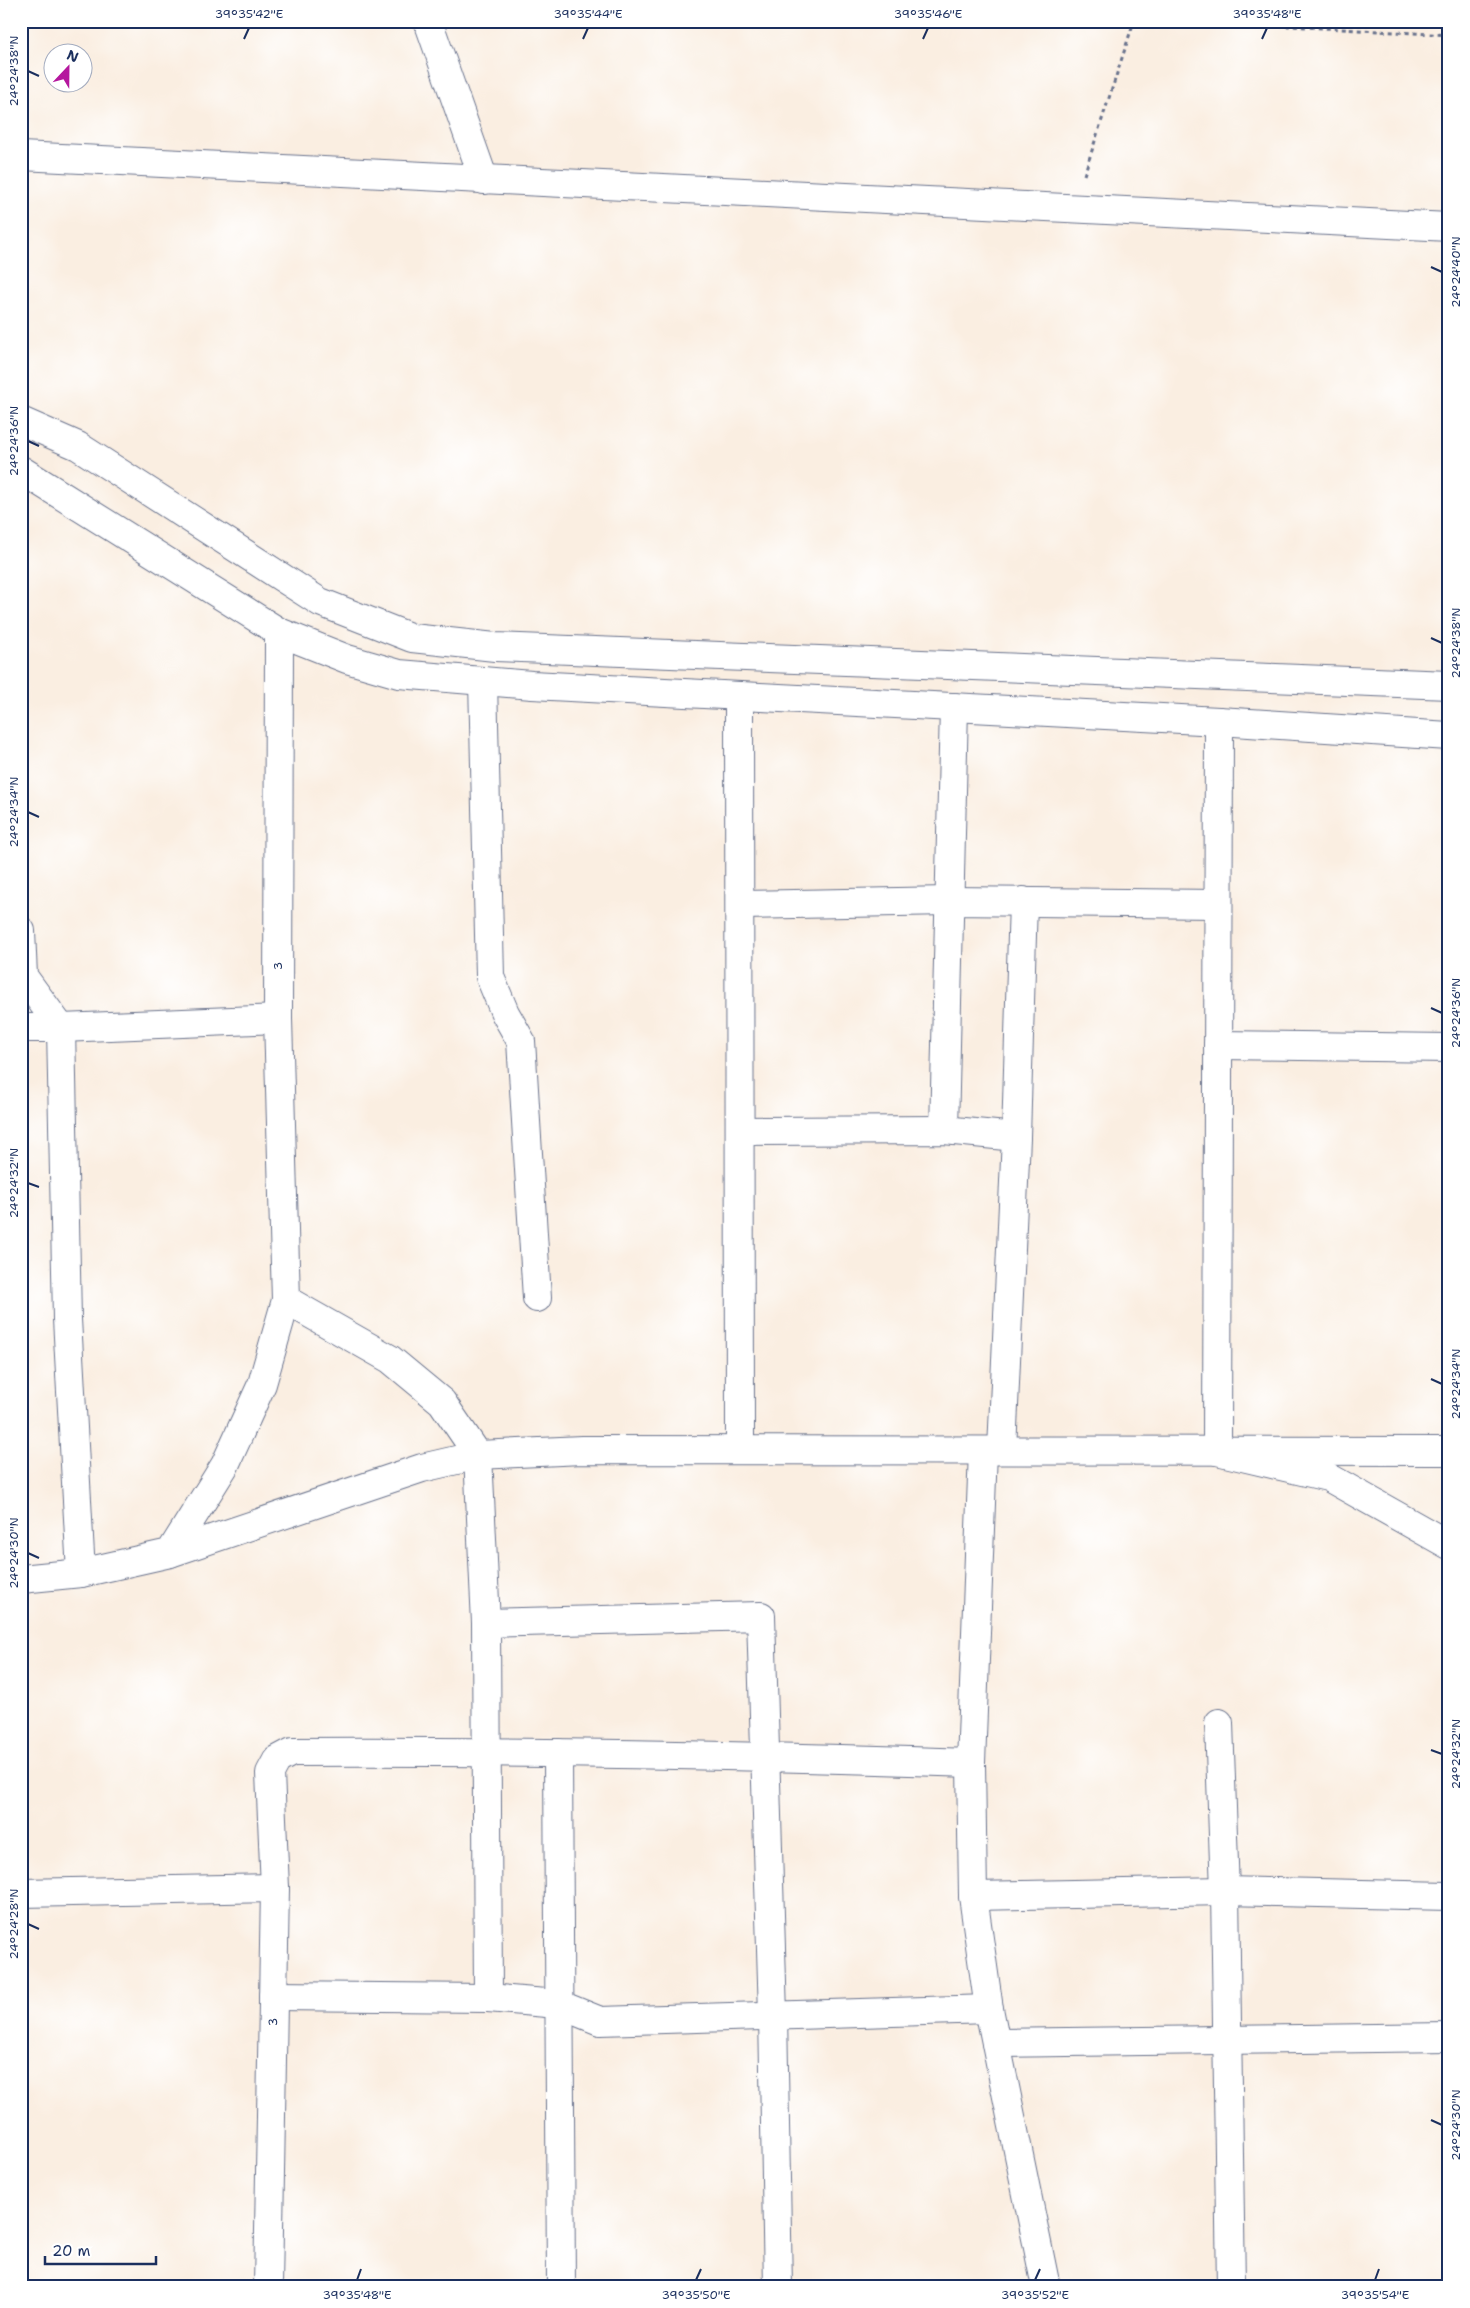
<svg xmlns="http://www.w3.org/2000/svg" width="1470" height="2308" font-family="'Shantell Sans',sans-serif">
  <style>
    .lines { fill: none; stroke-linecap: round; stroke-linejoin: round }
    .street-casing { stroke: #69728c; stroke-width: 30 }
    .path { stroke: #69728c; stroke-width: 3; stroke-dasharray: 4 4; stroke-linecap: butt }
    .street { stroke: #fff; stroke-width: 28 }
    .ticks { fill: none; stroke: #1b2f5e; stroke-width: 2 }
    .labels { text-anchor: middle; stroke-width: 4.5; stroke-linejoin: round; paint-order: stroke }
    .street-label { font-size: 12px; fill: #1b2f5e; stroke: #fff }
    .neatline { fill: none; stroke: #1b2f5e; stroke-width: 2 }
    .ticks-label { font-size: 12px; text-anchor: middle; fill: #1b2f5e }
  </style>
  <rect width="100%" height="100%" fill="#fff"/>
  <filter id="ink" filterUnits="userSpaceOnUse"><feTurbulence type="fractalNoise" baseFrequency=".02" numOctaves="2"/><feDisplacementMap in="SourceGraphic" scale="10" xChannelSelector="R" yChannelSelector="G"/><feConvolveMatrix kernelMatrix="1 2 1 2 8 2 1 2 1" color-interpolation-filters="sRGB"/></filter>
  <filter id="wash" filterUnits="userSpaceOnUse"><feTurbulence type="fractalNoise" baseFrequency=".0096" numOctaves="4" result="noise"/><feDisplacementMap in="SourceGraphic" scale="20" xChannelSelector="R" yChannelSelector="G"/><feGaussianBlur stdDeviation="1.12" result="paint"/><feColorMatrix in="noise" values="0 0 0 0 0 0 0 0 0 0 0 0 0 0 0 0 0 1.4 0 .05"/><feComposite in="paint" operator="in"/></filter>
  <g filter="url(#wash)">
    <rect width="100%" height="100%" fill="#faeee1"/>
  </g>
  <g filter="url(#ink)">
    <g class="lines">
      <!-- street casing -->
      <g class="street-casing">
        <g id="street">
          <polyline points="428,21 484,180"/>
          <polyline points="21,156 1449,227"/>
          <polyline points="21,421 78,446 320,602 412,638 495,647 1449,685"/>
          <polyline points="21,470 279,632 347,659 399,674 532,685 1219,721 1449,736"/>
          <polyline points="483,681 490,977 505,1013 521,1041 537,1298"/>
          <polyline points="739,696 740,1450"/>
          <polyline points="1219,721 1217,1451 1328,1477 1449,1545"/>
          <polyline points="740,905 949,901 1218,904"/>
          <polyline points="21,931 23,976 61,1028 67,1319 81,1573"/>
          <polyline points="21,1028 61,1028 278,1019"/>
          <polyline points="1218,1045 1449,1048"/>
          <polyline points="944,1130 954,707"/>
          <polyline points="740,1131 944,1130 1016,1137"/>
          <polyline points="286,1300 390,1359 442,1402 478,1455 486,1623 488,1998"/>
          <polyline points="1002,1450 1016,1137 1023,901"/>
          <polyline points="983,1451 971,1763 973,1896 989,2009 1046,2287"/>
          <polyline points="170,1553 422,1468 478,1455 582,1450 1449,1451"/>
          <polyline points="21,1579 81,1573 170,1553 225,1465 262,1384 286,1300 278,1019 279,632"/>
          <polyline points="486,1623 761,1616 773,2015 778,2287"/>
          <polyline points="1219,1723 1225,1891 1231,2287"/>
          <polyline points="558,1753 561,2287"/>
          <polyline points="21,1893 275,1888"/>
          <polyline points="973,1896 1225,1891 1449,1896"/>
          <polyline points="273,1996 488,1998 558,2004 600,2021 989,2009"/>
          <polyline points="996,2043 1449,2037"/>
          <path d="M268,2287L275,1888L270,1773L277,1760L292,1752C519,1751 745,1755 971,1763"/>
        </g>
      </g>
      <!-- path -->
      <g class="path">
        <polyline points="1198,21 1449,35"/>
        <polyline points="1084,175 1134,21"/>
      </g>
      <!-- street -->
      <use href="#street" class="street"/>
    </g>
  </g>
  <!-- ticks -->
  <path class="ticks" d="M244,39L249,28M583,39L588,28M923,39L928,28M1262,39L1267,28M28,71L39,76M1431,267L1442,272M28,441L39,446M1431,638L1442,643M28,812L39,817M1431,1008L1442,1013M28,1183L39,1187M1431,1379L1442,1384M28,1553L39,1558M1431,1750L1442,1754M28,1924L39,1929M1431,2120L1442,2125M357,2280L361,2269M696,2280L701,2269M1035,2280L1040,2269M1375,2280L1379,2269"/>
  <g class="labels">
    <!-- street labels -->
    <g class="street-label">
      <text transform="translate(278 966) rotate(-90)" y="4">3</text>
      <text transform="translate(273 2022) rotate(-89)" y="4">3</text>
    </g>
  </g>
  <!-- margin -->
  <rect width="1470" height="2308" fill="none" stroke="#fff" stroke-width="55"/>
  <!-- north arrow -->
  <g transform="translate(68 68) rotate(22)"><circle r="24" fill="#ffffff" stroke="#a4acbf"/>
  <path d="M0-4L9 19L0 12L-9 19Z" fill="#b5179e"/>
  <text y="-8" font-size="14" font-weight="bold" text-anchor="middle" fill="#1b2f5e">N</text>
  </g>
  <!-- scale -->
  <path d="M45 2256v8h111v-8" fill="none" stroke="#1b2f5e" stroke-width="2.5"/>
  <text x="52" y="2256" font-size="15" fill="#1b2f5e" stroke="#ffffff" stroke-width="4" paint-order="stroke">20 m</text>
  <rect x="28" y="28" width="1414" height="2252" class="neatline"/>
  <g class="ticks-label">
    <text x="249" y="18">39°35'42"E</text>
    <text x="588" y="18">39°35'44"E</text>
    <text x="928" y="18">39°35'46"E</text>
    <text x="1267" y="18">39°35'48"E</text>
    <text transform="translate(14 71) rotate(-90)" y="4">24°24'38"N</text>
    <text transform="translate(1456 272) rotate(-90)" y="4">24°24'40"N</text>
    <text transform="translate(14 441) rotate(-90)" y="4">24°24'36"N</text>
    <text transform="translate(1456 643) rotate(-90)" y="4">24°24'38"N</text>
    <text transform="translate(14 812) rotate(-90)" y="4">24°24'34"N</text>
    <text transform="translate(1456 1013) rotate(-90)" y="4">24°24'36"N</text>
    <text transform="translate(14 1183) rotate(-90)" y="4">24°24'32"N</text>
    <text transform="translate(1456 1384) rotate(-90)" y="4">24°24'34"N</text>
    <text transform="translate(14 1553) rotate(-90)" y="4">24°24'30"N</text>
    <text transform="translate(1456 1754) rotate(-90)" y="4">24°24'32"N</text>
    <text transform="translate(14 1924) rotate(-90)" y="4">24°24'28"N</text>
    <text transform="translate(1456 2125) rotate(-90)" y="4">24°24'30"N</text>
    <text x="357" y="2299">39°35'48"E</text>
    <text x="696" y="2299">39°35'50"E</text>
    <text x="1035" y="2299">39°35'52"E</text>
    <text x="1375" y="2299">39°35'54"E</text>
  </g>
</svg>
